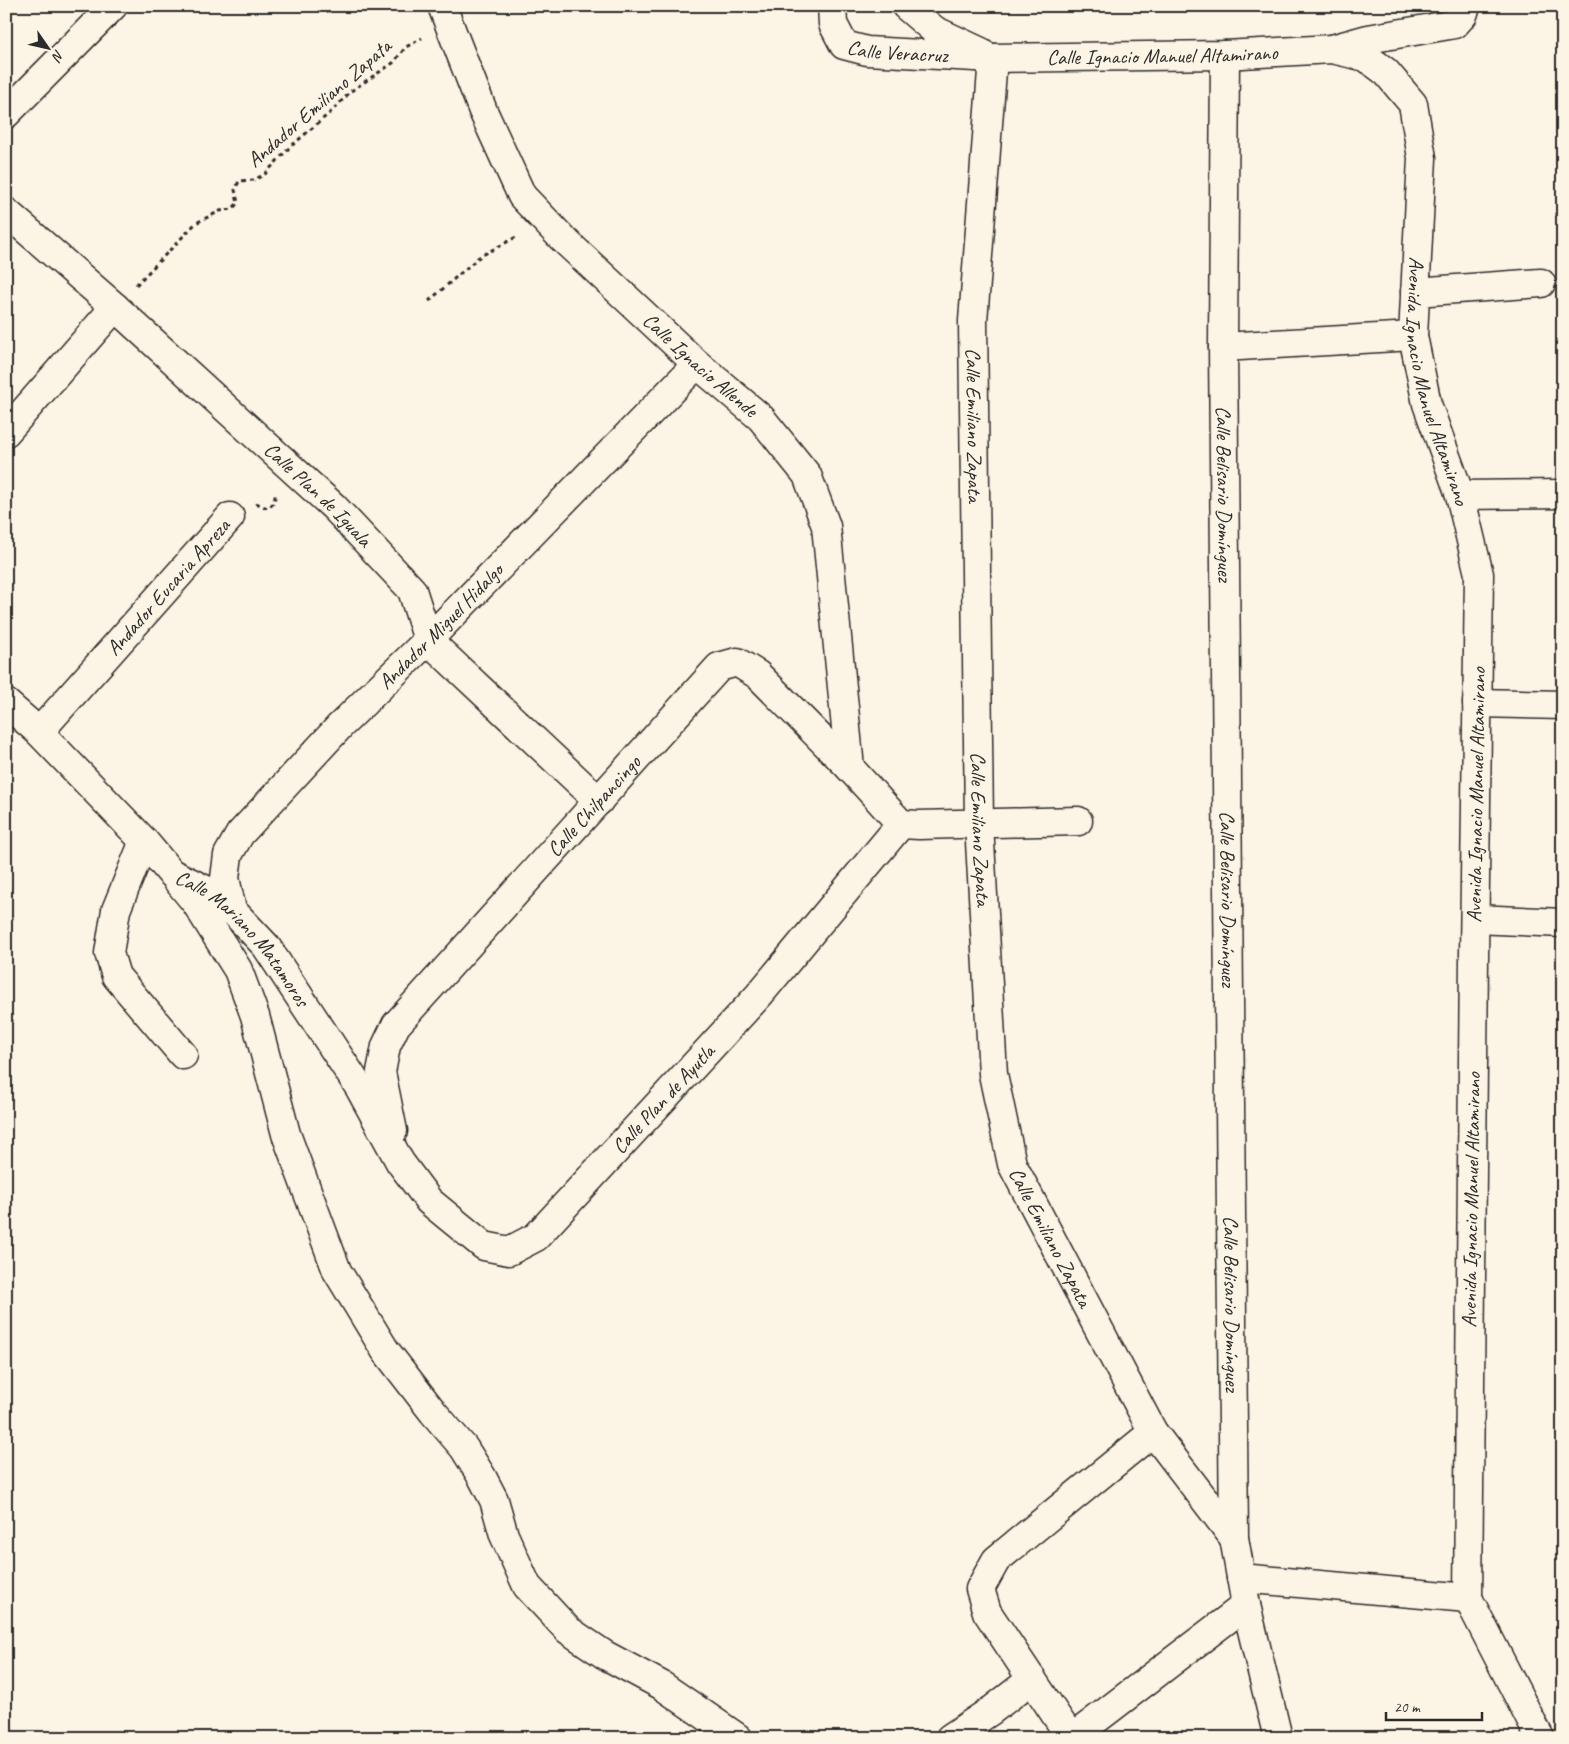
<svg xmlns="http://www.w3.org/2000/svg" width="1569" height="1744" font-family="Caveat,sans-serif">
  <style>
    .lines { fill: none; stroke-linecap: round; stroke-linejoin: round }
    .street-casing { stroke: #2b2b2b; stroke-width: 31 }
    .secondary-casing { stroke: #2b2b2b; stroke-width: 31 }
    .path { stroke: #2b2b2b; stroke-width: 3; stroke-dasharray: 4 4; stroke-linecap: butt }
    .street { stroke: #fcf5e5; stroke-width: 28 }
    .secondary { stroke: #fcf5e5; stroke-width: 28 }
    .labels { text-anchor: middle; stroke-width: 4; stroke-linejoin: round; paint-order: stroke }
    .street-label { font-size: 21px; fill: #2b2b2b; stroke: #fcf5e5 }
  </style>
  <rect width="100%" height="100%" fill="#fcf5e5"/>
  <filter id="ink" filterUnits="userSpaceOnUse"><feTurbulence type="fractalNoise" baseFrequency=".02" numOctaves="2"/><feDisplacementMap in="SourceGraphic" scale="10" xChannelSelector="R" yChannelSelector="G"/><feConvolveMatrix kernelMatrix="1 2 1 2 8 2 1 2 1" color-interpolation-filters="sRGB"/></filter>
  <g filter="url(#ink)">
    <g class="lines">
      <!-- street casing -->
      <g class="street-casing">
        <g id="street">
          <path id="s1" d="M442,6L483,111L522,196L562,238L697,364L761,418L807,475L826,526L850,768"/>
          <polyline points="1332,49 1368,39 1455,24 1463,15 1466,6"/>
          <path id="s2" d="M1225,55L1223,347L1234,1538L1246,1605L1278,1738"/>
          <path id="s3" d="M993,58L973,321L979,824L993,1074L1012,1164L1153,1432L1234,1538"/>
          <polyline points="6,114 113,6"/>
          <path id="s4" d="M6,212L115,307L334,507L412,590L428,640L599,801"/>
          <polyline points="1415,292 1541,283"/>
          <polyline points="1223,347 1413,336"/>
          <polyline points="6,432 115,307"/>
          <polyline points="1460,495 1563,494"/>
          <path id="s5" d="M6,703L39,732L144,841L171,873L206,890L232,910L266,946L359,1087L400,1162L429,1201L484,1246L509,1251L536,1237L759,995L901,824"/>
          <polyline points="1477,703 1563,705"/>
          <path id="s6" d="M39,732L230,517"/>
          <polyline points="901,824 919,825 1078,821"/>
          <polyline points="144,841 116,910 109,953 116,976 183,1055"/>
          <polyline points="177,880 196,903 238,970 255,1016 286,1134 337,1271 385,1350 433,1412 464,1448 482,1477 494,1500 504,1535 527,1586 568,1630 605,1655 661,1685 738,1738"/>
          <path id="s7" d="M232,910L225,878L228,855L240,834L340,726L428,640L697,364"/>
          <polyline points="1475,919 1563,923"/>
          <path id="s8" d="M393,1131L381,1072L386,1046L396,1025L719,667L737,662L758,675L850,768L901,824"/>
          <polyline points="1241,1578 1468,1598 1540,1738"/>
          <polyline points="950,1738 992,1710 1032,1679"/>
          <polyline points="1071,1738 987,1612 980,1589 996,1560 1153,1432"/>
          <polyline points="1072,1738 1246,1605"/>
        </g>
      </g>
      <!-- secondary casing -->
      <g class="secondary-casing">
        <g id="secondary">
          <path id="s9" d="M832,6L833,24L844,45L867,51L993,58L1225,55L1332,49L1366,57L1386,72L1413,104L1422,158L1413,336L1427,404L1460,495L1479,574L1474,956L1468,1598"/>
          <polyline points="906,6 934,30 981,52"/>
        </g>
      </g>
      <!-- path -->
      <g class="path">
        <polyline points="136,285 196,223 220,211 232,209 238,203 235,190 239,181 254,180 265,174 289,148 332,111 351,91 393,63 406,47 422,38"/>
        <polyline points="429,301 479,257 518,236"/>
        <path d="M256,503L267,508C273,505 275,502 275,495"/>
      </g>
      <!-- street -->
      <use href="#street" class="street"/>
      <!-- secondary -->
      <use href="#secondary" class="secondary"/>
    </g>
  </g>
  <g class="labels">
    <!-- street labels -->
    <g class="street-label">
      <text dy="7" stroke="none"><textPath href="#s9" startOffset="96">Calle Veracruz</textPath></text>
      <text dy="7" stroke="none"><textPath href="#s9" startOffset="361">Calle Ignacio Manuel Altamirano</textPath></text>
      <text transform="translate(319 103) rotate(-41)" y="7">Andador Emiliano Zapata</text>
      <text dy="7" stroke="none"><textPath href="#s1" startOffset="452">Calle Ignacio Allende</textPath></text>
      <text dy="7" stroke="none"><textPath href="#s9" startOffset="914">Avenida Ignacio Manuel Altamirano</textPath></text>
      <text dy="7" stroke="none"><textPath href="#s3" startOffset="368">Calle Emiliano Zapata</textPath></text>
      <text dy="7" stroke="none"><textPath href="#s2" startOffset="439">Calle Belisario Domínguez</textPath></text>
      <text dy="7" stroke="none"><textPath href="#s4" startOffset="421">Calle Plan de Iguala</textPath></text>
      <text dy="7" stroke="none"><textPath href="#s6" startOffset="194">Andador Eucaria Apreza</textPath></text>
      <text dy="7" stroke="none"><textPath href="#s7" startOffset="369">Andador Miguel Hidalgo</textPath></text>
      <text transform="translate(1476 795) rotate(-89)" y="7">Avenida Ignacio Manuel Altamirano</text>
      <text dy="7" stroke="none"><textPath href="#s8" startOffset="405">Calle Chilpancingo</textPath></text>
      <text dy="7" stroke="none"><textPath href="#s3" startOffset="772">Calle Emiliano Zapata</textPath></text>
      <text dy="7" stroke="none"><textPath href="#s2" startOffset="844">Calle Belisario Domínguez</textPath></text>
      <text dy="7" stroke="none"><textPath href="#s5" startOffset="336">Calle Mariano Matamoros</textPath></text>
      <text dy="7" stroke="none"><textPath href="#s5" startOffset="976">Calle Plan de Ayutla</textPath></text>
      <text transform="translate(1471 1200) rotate(-89)" y="7">Avenida Ignacio Manuel Altamirano</text>
      <text dy="7" stroke="none"><textPath href="#s3" startOffset="1192">Calle Emiliano Zapata</textPath></text>
      <text dy="7" stroke="none"><textPath href="#s2" startOffset="1249">Calle Belisario Domínguez</textPath></text>
    </g>
  </g>
  <!-- margin -->
  <rect width="1569" height="1744" fill="none" stroke="#fcf5e5" stroke-width="25"/>
  <rect x="12" y="12" width="1544" height="1719" fill="none" stroke="#2b2b2b" stroke-width="2" filter="url(#ink)"/>
  <!-- north arrow -->
  <g transform="translate(48 48) rotate(124)" stroke="#fcf5e5" stroke-width="4" paint-order="stroke">
  <path d="M0-4L9 19L0 12L-9 19Z" fill="#2b2b2b"/>
  <text y="-8" font-size="14" font-weight="bold" text-anchor="middle" fill="#2b2b2b">N</text>
  </g>
  <!-- scale -->
  <path d="M1386 1712v8h96v-8" fill="none" stroke="#2b2b2b" stroke-width="2.5"/>
  <text x="1394" y="1712" font-size="15" fill="#2b2b2b" stroke="#fcf5e5" stroke-width="4" paint-order="stroke">20 m</text>
</svg>
